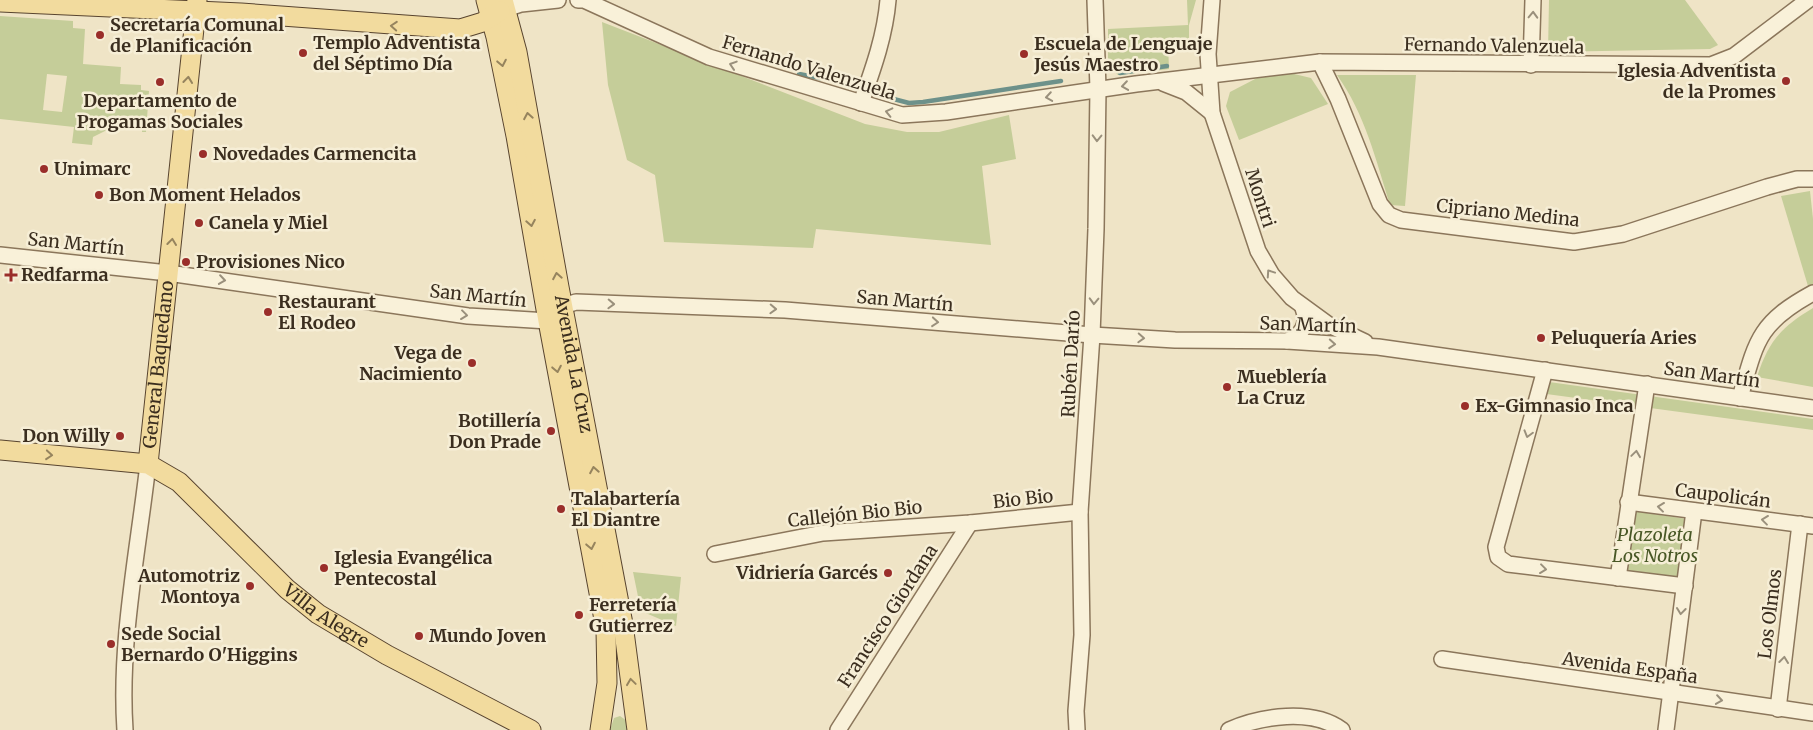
<svg xmlns="http://www.w3.org/2000/svg" width="1813" height="730" font-family="Merriweather,serif">
  <style>
    .green { fill: #c5cd99; fill-rule: evenodd }
    .lines { fill: none; stroke-linecap: round; stroke-linejoin: round }
    .stream { stroke: #6d918a; stroke-width: 4.5 }
    .minor-casing { stroke: #8b765b; stroke-width: 18 }
    .major-casing { stroke: #58442f; stroke-width: 21 }
    .minor { stroke: #f9f1d9; stroke-width: 15 }
    .major { stroke: #f2db9e; stroke-width: 19 }
    .oneway { stroke: #9a907c }
    .oneway2 { stroke: #96845e }
    .poi-dot { fill: #9a2e2a; stroke: #f6eed6; stroke-width: 2 }
    .labels { text-anchor: middle; stroke-width: 5; stroke-linejoin: round; paint-order: stroke }
    .poi-label { font-size: 18px; font-weight: bold; fill: #3b2e1f; stroke: #f6eed6; text-anchor: start }
    .street-label { font-size: 18px; fill: #3b2e1f; stroke: #f6eed6 }
    .park-label { font-size: 18px; font-style: italic; fill: #485725; stroke: #f6eed6 }
  </style>
  <rect width="100%" height="100%" fill="#efe4c6"/>
  <!-- green -->
  <g class="green">
    <polygon points="1187,0 1196,0 1189,25 1189,41 1168,43 1169,69 1118,75 1108,65 1108,29 1188,25"/>
    <polygon points="1549,0 1685,0 1718,45 1710,49 1548,52"/>
    <path d="M0,16L73,21V28L85,29L83,64L121,67L120,84L141,85V90L149,91L146,132H142V121L124,120L123,130H107L93,137L92,145L72,143L74,127L0,119ZM47,74L67,76L62,112L43,110Z"/>
    <polygon points="602,22 865,124 907,132 939,132 1009,115 1016,159 982,166 991,245 816,229 813,248 664,242 655,175 627,160 608,85"/>
    <polygon points="1290,73 1311,78 1328,104 1239,140 1226,106 1230,92 1257,78"/>
    <path d="M1337,75H1416L1405,206L1390,205C1376,160 1365,114 1337,75Z"/>
    <polygon points="1810,191 1813,219 1813,285 1808,286 1781,196"/>
    <path d="M1813,308V387L1757,377C1768,342 1781,327 1813,308Z"/>
    <polygon points="1542,381 1813,419 1813,430 1539,393"/>
    <polygon points="1633,511 1687,519 1678,578 1622,571"/>
    <polygon points="633,572 681,577 676,626 641,611"/>
    <polygon points="620,716 627,721 627,730 610,730 614,718"/>
  </g>
  <g class="lines">
    <!-- stream -->
    <g class="stream">
      <polyline points="1120,73 1167,66"/>
      <polyline points="799,74 841,82"/>
      <polyline points="886,97 909,103 923,102 1061,81"/>
    </g>
    <!-- minor casing -->
    <g class="minor-casing">
      <g id="minor">
        <polyline points="578,0 584,0 709,57 902,115 946,112 1136,84 1320,62 1711,65 1734,56 1808,0"/>
        <polyline points="1212,0 1208,54 1212,113 1258,251 1272,275 1292,298 1329,325 1365,342"/>
        <polyline points="500,11 521,4 558,0"/>
        <polyline points="1320,62 1338,99 1380,204 1389,215 1401,220 1574,242 1623,234 1767,187 1797,179 1813,179"/>
        <polyline points="1531,65 1533,0"/>
        <polyline points="1163,83 1186,92 1212,113"/>
        <path d="M861,103C873,69 885,36 888,0"/>
        <polyline points="0,255 168,273 468,316 548,321 563,306 576,302 785,310 1092,335 1175,340 1287,341 1378,347 1813,408"/>
        <path d="M1287,341C1302,336 1309,324 1303,308"/>
        <polyline points="1545,370 1496,547 1498,557 1508,564 1685,586"/>
        <path d="M1740,398C1756,341 1758,323 1813,293"/>
        <polyline points="1628,502 1813,526"/>
        <polyline points="715,554 823,533 970,523 1080,512"/>
        <polyline points="1618,578 1647,384"/>
        <polyline points="1442,659 1813,713"/>
        <polyline points="1778,709 1800,524"/>
        <path d="M125,730C119,642 138,552 148,464"/>
        <polyline points="838,730 970,523"/>
        <polyline points="1077,730 1076,711 1082,635 1080,512 1092,335 1096,229 1098,89 1095,0"/>
        <path d="M1229,730C1261,716 1312,708 1342,730"/>
        <polyline points="1666,730 1694,511"/>
      </g>
    </g>
    <!-- major casing -->
    <g class="major-casing">
      <g id="major">
        <polyline points="486,0 496,37 516,136 548,321 606,630 607,683 600,730"/>
        <path id="s1" d="M503,0L517,52L559,287L623,624L637,730"/>
        <polyline points="0,2 241,13 460,29 483,22 500,11"/>
        <path id="s2" d="M0,450L148,464L179,482L287,589L318,614L387,655L531,730"/>
        <path id="s3" d="M148,464L197,0"/>
      </g>
    </g>
    <!-- minor -->
    <use href="#minor" class="minor"/>
    <!-- major -->
    <use href="#major" class="major"/>
  </g>
  <!-- one-way arrows -->
  <defs><path id="oneway-chevron" d="M-2-3.5L2.5 0L-2 3.5" fill="none" stroke-width="1.6" stroke-linecap="round" stroke-linejoin="round" transform="scale(1.25)"/></defs>
  <g class="oneway">
    <use href="#oneway-chevron" transform="translate(1533 15) rotate(-88)"/>
    <use href="#oneway-chevron" transform="translate(733 65) rotate(-162)"/>
    <use href="#oneway-chevron" transform="translate(1125 86) rotate(172)"/>
    <use href="#oneway-chevron" transform="translate(1049 97) rotate(171)"/>
    <use href="#oneway-chevron" transform="translate(889 112) rotate(-167)"/>
    <use href="#oneway-chevron" transform="translate(1097 138) rotate(91)"/>
    <use href="#oneway-chevron" transform="translate(1270 273) rotate(-124)"/>
    <use href="#oneway-chevron" transform="translate(222 280) rotate(8)"/>
    <use href="#oneway-chevron" transform="translate(1094 301) rotate(92)"/>
    <use href="#oneway-chevron" transform="translate(611 304) rotate(2)"/>
    <use href="#oneway-chevron" transform="translate(773 309) rotate(2)"/>
    <use href="#oneway-chevron" transform="translate(464 315) rotate(7)"/>
    <use href="#oneway-chevron" transform="translate(935 322) rotate(5)"/>
    <use href="#oneway-chevron" transform="translate(1141 338) rotate(3)"/>
    <use href="#oneway-chevron" transform="translate(1332 344) rotate(4)"/>
    <use href="#oneway-chevron" transform="translate(1528 434) rotate(106)"/>
    <use href="#oneway-chevron" transform="translate(1636 454) rotate(-82)"/>
    <use href="#oneway-chevron" transform="translate(1661 507) rotate(-173)"/>
    <use href="#oneway-chevron" transform="translate(1765 520) rotate(-173)"/>
    <use href="#oneway-chevron" transform="translate(1543 569) rotate(7)"/>
    <use href="#oneway-chevron" transform="translate(1681 611) rotate(97)"/>
    <use href="#oneway-chevron" transform="translate(1784 660) rotate(-83)"/>
    <use href="#oneway-chevron" transform="translate(1719 700) rotate(8)"/>
  </g>
  <g class="oneway2">
    <use href="#oneway-chevron" transform="translate(394 26) rotate(-176)"/>
    <use href="#oneway-chevron" transform="translate(502 63) rotate(79)"/>
    <use href="#oneway-chevron" transform="translate(188 80) rotate(-84)"/>
    <use href="#oneway-chevron" transform="translate(528 116) rotate(-100)"/>
    <use href="#oneway-chevron" transform="translate(531 223) rotate(80)"/>
    <use href="#oneway-chevron" transform="translate(172 242) rotate(-83)"/>
    <use href="#oneway-chevron" transform="translate(557 276) rotate(-100)"/>
    <use href="#oneway-chevron" transform="translate(557 369) rotate(79)"/>
    <use href="#oneway-chevron" transform="translate(49 455) rotate(5)"/>
    <use href="#oneway-chevron" transform="translate(594 470) rotate(-100)"/>
    <use href="#oneway-chevron" transform="translate(591 546) rotate(79)"/>
    <use href="#oneway-chevron" transform="translate(631 682) rotate(-98)"/>
  </g>
  <!-- markers -->
  <g class="poi-dot">
    <circle cx="100" cy="35" r="5"/>
    <circle cx="303" cy="53" r="5"/>
    <circle cx="1024" cy="54" r="5"/>
    <circle cx="1786" cy="81" r="5"/>
    <circle cx="160" cy="82" r="5"/>
    <circle cx="203" cy="154" r="5"/>
    <circle cx="44" cy="169" r="5"/>
    <circle cx="99" cy="195" r="5"/>
    <circle cx="199" cy="223" r="5"/>
    <circle cx="186" cy="262" r="5"/>
    <path d="M8.5 267.5h5v5h5v5h-5v5h-5v-5h-5v-5h5z"/>
    <circle cx="268" cy="312" r="5"/>
    <circle cx="1541" cy="338" r="5"/>
    <circle cx="472" cy="363" r="5"/>
    <circle cx="1227" cy="387" r="5"/>
    <circle cx="1465" cy="406" r="5"/>
    <circle cx="551" cy="431" r="5"/>
    <circle cx="120" cy="436" r="5"/>
    <circle cx="561" cy="509" r="5"/>
    <circle cx="324" cy="568" r="5"/>
    <circle cx="888" cy="573" r="5"/>
    <circle cx="250" cy="586" r="5"/>
    <circle cx="579" cy="615" r="5"/>
    <circle cx="419" cy="636" r="5"/>
    <circle cx="111" cy="644" r="5"/>
  </g>
  <g class="labels">
    <!-- poi labels -->
    <g class="poi-label">
      <text x="110" y="31">Secretaría Comunal<tspan x="110" dy="21">de Planificación</tspan></text>
      <text x="313" y="49">Templo Adventista<tspan x="313" dy="21">del Séptimo Día</tspan></text>
      <text x="1034" y="50">Escuela de Lenguaje<tspan x="1034" dy="21">Jesús Maestro</tspan></text>
      <text x="1776" y="77" text-anchor="end">Iglesia Adventista<tspan x="1776" dy="21">de la Promes</tspan></text>
      <text x="160" y="107" text-anchor="middle">Departamento de<tspan x="160" dy="21">Progamas Sociales</tspan></text>
      <text x="213" y="160">Novedades Carmencita</text>
      <text x="54" y="175">Unimarc</text>
      <text x="109" y="201">Bon Moment Helados</text>
      <text x="209" y="229">Canela y Miel</text>
      <text x="196" y="268">Provisiones Nico</text>
      <text x="21" y="281">Redfarma</text>
      <text x="278" y="308">Restaurant<tspan x="278" dy="21">El Rodeo</tspan></text>
      <text x="1551" y="344">Peluquería Aries</text>
      <text x="462" y="359" text-anchor="end">Vega de<tspan x="462" dy="21">Nacimiento</tspan></text>
      <text x="1237" y="383">Mueblería<tspan x="1237" dy="21">La Cruz</tspan></text>
      <text x="1475" y="412">Ex-Gimnasio Inca</text>
      <text x="541" y="427" text-anchor="end">Botillería<tspan x="541" dy="21">Don Prade</tspan></text>
      <text x="110" y="442" text-anchor="end">Don Willy</text>
      <text x="571" y="505">Talabartería<tspan x="571" dy="21">El Diantre</tspan></text>
      <text x="334" y="564">Iglesia Evangélica<tspan x="334" dy="21">Pentecostal</tspan></text>
      <text x="878" y="579" text-anchor="end">Vidriería Garcés</text>
      <text x="240" y="582" text-anchor="end">Automotriz<tspan x="240" dy="21">Montoya</tspan></text>
      <text x="589" y="611">Ferretería<tspan x="589" dy="21">Gutierrez</tspan></text>
      <text x="121" y="640">Sede Social<tspan x="121" dy="21">Bernardo O'Higgins</tspan></text>
      <text x="429" y="642">Mundo Joven</text>
    </g>
    <!-- street labels -->
    <g class="street-label">
      <text transform="translate(1494 46) rotate(1)" y="6">Fernando Valenzuela</text>
      <text transform="translate(809 68) rotate(17)" y="6">Fernando Valenzuela</text>
      <text transform="translate(1260 198) rotate(72)" y="6">Montri</text>
      <text transform="translate(1508 213) rotate(6)" y="6">Cipriano Medina</text>
      <text transform="translate(76 244) rotate(6)" y="6">San Martín</text>
      <text transform="translate(478 296) rotate(6)" y="6">San Martín</text>
      <text transform="translate(905 301) rotate(5)" y="6">San Martín</text>
      <text transform="translate(1308 325) rotate(2)" y="6">San Martín</text>
      <text dy="6" stroke="none"><textPath href="#s1" startOffset="371">Avenida La Cruz</textPath></text>
      <text transform="translate(1071 364) rotate(-87)" y="6">Rubén Darío</text>
      <text dy="6" stroke="none"><textPath href="#s3" startOffset="100">General Baquedano</textPath></text>
      <text transform="translate(1712 375) rotate(8)" y="6">San Martín</text>
      <text transform="translate(1723 496) rotate(7)" y="6">Caupolicán</text>
      <text transform="translate(1023 499) rotate(-6)" y="6">Bio Bio</text>
      <text transform="translate(855 514) rotate(-6)" y="6">Callejón Bio Bio</text>
      <text dy="6" stroke="none"><textPath href="#s2" startOffset="384">Villa Alegre</textPath></text>
      <text transform="translate(1770 614) rotate(-83)" y="6">Los Olmos</text>
      <text transform="translate(888 616) rotate(-57)" y="6">Francisco Giordana</text>
      <text transform="translate(1630 668) rotate(8)" y="6">Avenida España</text>
    </g>
    <!-- park labels -->
    <g class="park-label">
      <text x="1655" y="541">Plazoleta<tspan x="1655" dy="21">Los Notros</tspan></text>
    </g>
  </g>
</svg>
